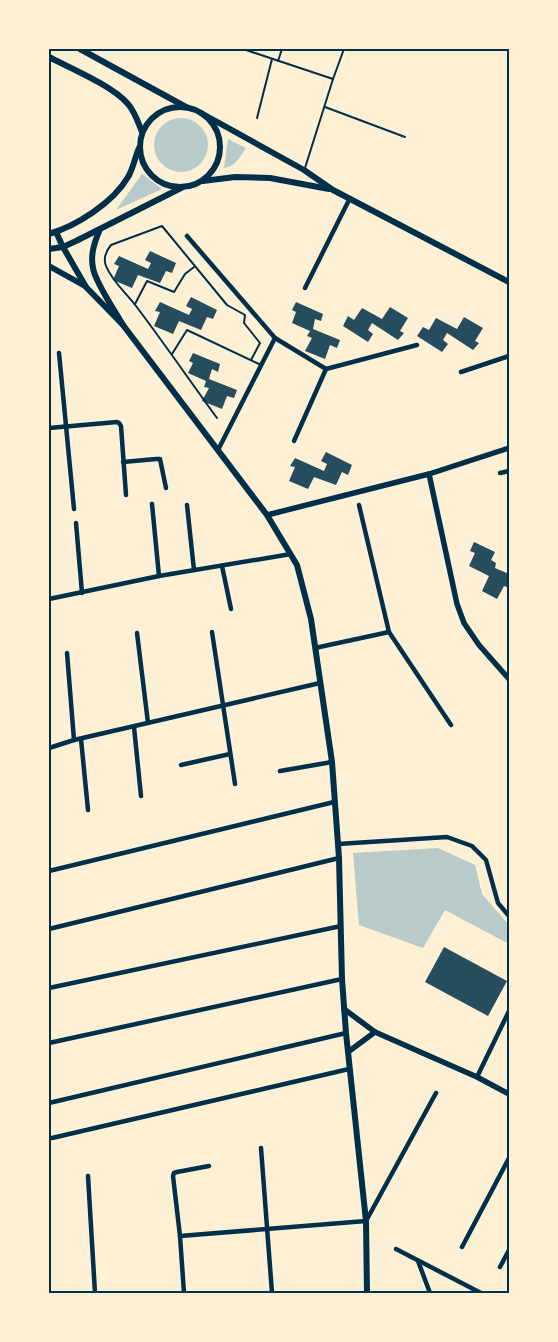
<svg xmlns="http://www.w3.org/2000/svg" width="558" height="1342" font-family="'Asap Condensed',sans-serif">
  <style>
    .green { fill: #b9caca }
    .building { fill: #264d5e }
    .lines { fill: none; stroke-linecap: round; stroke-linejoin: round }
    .service { stroke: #003049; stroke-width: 2 }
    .minor { stroke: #003049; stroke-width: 4.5 }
    .tertiary { stroke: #003049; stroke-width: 5.5 }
    .secondary { stroke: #003049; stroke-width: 6 }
    .neatline { fill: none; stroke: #003049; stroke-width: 2 }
  </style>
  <rect width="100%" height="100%" fill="#fdf0d5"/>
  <!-- green -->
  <g class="green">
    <circle cx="181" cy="145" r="27"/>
    <path d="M228,139L246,148C239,158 236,166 224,168Z"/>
    <polygon points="142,174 162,189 116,210"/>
    <polygon points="438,848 475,865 482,894 509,925 509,944 445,910 423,948 359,925 353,853"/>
  </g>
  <!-- building -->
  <g class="building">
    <polygon points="150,251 176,263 172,273 166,271 160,283 138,275 132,288 113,280 119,266 114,264 119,256 148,269 151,263 145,260"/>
    <polygon points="191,297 217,310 213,319 207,317 201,330 179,321 173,334 154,326 160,312 155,311 160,302 189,315 192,309 186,306"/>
    <polygon points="296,302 323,314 321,321 315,319 313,329 340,340 337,348 330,345 325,359 305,351 312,338 307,336 310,331 292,323 296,312 292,310"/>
    <polygon points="390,307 408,318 400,331 404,333 398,340 372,323 368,330 373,334 368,342 343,326 348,316 354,320 362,308 382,319"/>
    <polygon points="464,317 483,328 475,341 479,343 473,350 447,333 443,340 448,344 442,352 417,336 423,327 429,330 436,318 457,329"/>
    <polygon points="193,353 220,364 218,372 212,369 209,379 237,390 234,398 227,396 222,409 202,401 209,388 204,387 206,381 188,373 193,363 189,361"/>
    <polygon points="326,452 352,465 348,475 342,472 336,485 314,477 308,489 289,481 295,467 290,466 295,458 324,471 327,464 321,461"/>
    <polygon points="474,542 495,552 491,560 496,563 495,568 509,574 509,588 504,586 497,599 482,591 489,576 469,566 475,553 470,551"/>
    <polygon points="444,947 507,981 488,1016 425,982"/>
  </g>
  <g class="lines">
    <!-- service -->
    <g class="service">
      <polyline points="243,49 333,79 305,168"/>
      <polyline points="278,61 282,49"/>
      <polyline points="333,79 344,49"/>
      <polyline points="325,107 405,137"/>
      <polyline points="257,118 272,59"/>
      <polyline points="135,304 147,281 174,292 185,274 194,267"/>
      <polyline points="172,354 187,330 259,364"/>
      <path d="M217,418C190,381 164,343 136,306C126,293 112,281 106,266C103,258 106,251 111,245L162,226L227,305L245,315L244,323L260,343L251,360"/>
    </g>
    <!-- minor -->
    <g class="minor">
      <polyline points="187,236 275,338 326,369 417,345"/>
      <polyline points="305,288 350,198"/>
      <polyline points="59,353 74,509"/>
      <polyline points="461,372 509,356"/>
      <polyline points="49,428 117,422 119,423 121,426 126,495"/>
      <polyline points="294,441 326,369"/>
      <polyline points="218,450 275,338"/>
      <polyline points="123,462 156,459 160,459 166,488"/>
      <polyline points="500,473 509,471"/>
      <polyline points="152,504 159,576"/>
      <polyline points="187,505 194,570"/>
      <polyline points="359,505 389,632 451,725"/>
      <polyline points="76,523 82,593"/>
      <polyline points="222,566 231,609"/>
      <polyline points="49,599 159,576 291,554"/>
      <polyline points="212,632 235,784"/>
      <polyline points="137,633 148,723"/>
      <polyline points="315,648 389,632"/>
      <polyline points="67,653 74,740"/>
      <polyline points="134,727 141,796"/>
      <polyline points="81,739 88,810"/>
      <polyline points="49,748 74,740 320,683"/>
      <polyline points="181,765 230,754"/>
      <polyline points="280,771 332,762"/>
      <polyline points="338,844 447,837 472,846 486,860 498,903 509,916"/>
      <polyline points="49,871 334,802"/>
      <polyline points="49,929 339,858"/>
      <polyline points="49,988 341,926"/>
      <polyline points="49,1043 342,979"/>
      <polyline points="477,1077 509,1011"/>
      <polyline points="49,1103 346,1033"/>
      <polyline points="52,1138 349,1069"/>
      <polyline points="261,1148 272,1293"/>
      <polyline points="88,1176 95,1293"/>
      <polyline points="180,1236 366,1221 436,1093"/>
      <polyline points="462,1247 509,1158"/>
      <polyline points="396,1249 481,1293"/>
      <polyline points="418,1261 430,1293"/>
      <polyline points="500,1267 509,1250"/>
      <polyline points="184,1293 180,1236 173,1176 174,1173 177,1172 209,1166"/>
    </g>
    <!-- tertiary -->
    <g class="tertiary">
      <polyline points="429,474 457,604 464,623 479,645 509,679"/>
      <polyline points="267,515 429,474 509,448"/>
      <polyline points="344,1009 375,1032 477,1077 509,1094"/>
      <polyline points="348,1052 375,1032"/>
    </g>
    <!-- secondary -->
    <g class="secondary">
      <polyline points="80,49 186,107"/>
      <path d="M49,57C70,68 113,86 128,104C135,112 138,122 142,132"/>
      <circle cx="180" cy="147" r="40"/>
      <polyline points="201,113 304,170 333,190 509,282"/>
      <polyline points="203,181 235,177 270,178 329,189"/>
      <path d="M56,232L63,247L86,287L123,325C115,311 95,282 93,268C90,254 95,241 100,229"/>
      <path d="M49,234C76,226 113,203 128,177C133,169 135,157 139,148"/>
      <polyline points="49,249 63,247 76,241 183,187"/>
      <polyline points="49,266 85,286"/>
      <polyline points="123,325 267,515 297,565 311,619 332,762 339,858 342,979 346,1033 366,1221 367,1293"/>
    </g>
  </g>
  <!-- border -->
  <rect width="558" height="1342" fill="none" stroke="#fdf0d5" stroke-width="100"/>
  <rect x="50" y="50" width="458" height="1242" class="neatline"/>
</svg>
